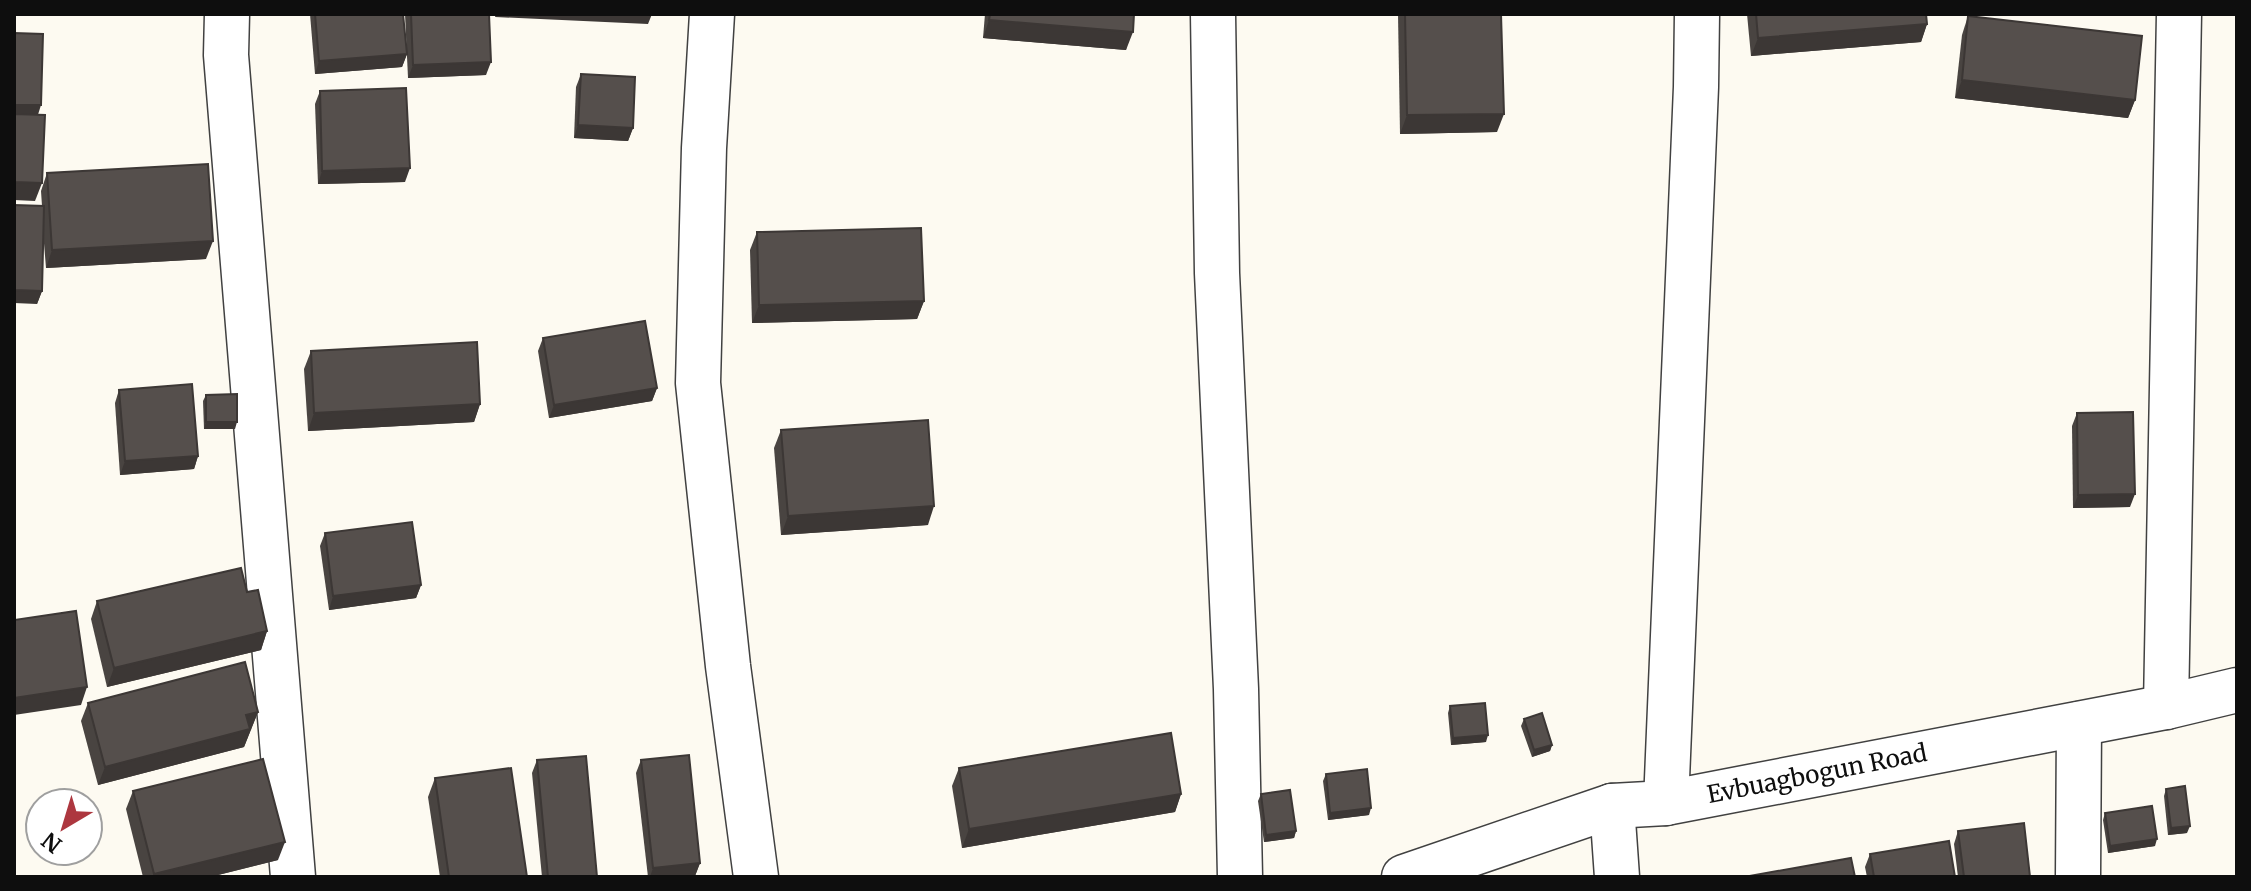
<svg xmlns="http://www.w3.org/2000/svg" width="2251" height="891" font-family="Merriweather,serif">
  <style>
    .lines { fill: none; stroke-linecap: round; stroke-linejoin: round }
    .minor-casing { stroke: #414141; stroke-width: 47 }
    .minor { stroke: #fff; stroke-width: 44 }
    .wall { fill: #494441 }
    .shaded-wall { fill: #3c3735 }
    .building { fill: #554f4c; stroke: #3c3735; stroke-width: 2 }
    .labels { text-anchor: middle; stroke-width: 8; stroke-linejoin: round; paint-order: stroke }
    .street-label { font-size: 24px; fill: #0e0e0e; stroke: #fff }
  </style>
  <rect width="100%" height="100%" fill="#fdfaf1"/>
  <g class="lines">
    <!-- minor casing -->
    <g class="minor-casing">
      <g id="minor">
        <polyline points="227,14 226,55 293,877"/>
        <polyline points="712,14 704,148 698,383 728,666 756,877"/>
        <polyline points="1213,14 1217,273 1236,689 1240,877"/>
        <polyline points="2166,707 2179,14"/>
        <polyline points="1666,803 1696,87 1697,14"/>
        <polyline points="1612,806 1617,877"/>
        <polyline points="1404,877 1612,806 1666,803 2166,707 2237,690"/>
        <polyline points="2078,877 2079,724"/>
      </g>
    </g>
    <!-- minor -->
    <use href="#minor" class="minor"/>
  </g>
  <!-- wall -->
  <g class="wall">
    <polygon points="310,14 403,14 407,54 402,67 315,74"/>
    <polygon points="405,14 489,14 486,75 408,78"/>
    <polygon points="985,14 1134,14 1126,50 983,38"/>
    <polygon points="1398,14 1501,14 1497,132 1400,134"/>
    <polygon points="1747,14 1926,14 1927,24 1921,42 1751,56"/>
    <polygon points="1968,16 2135,100 2128,118 1955,98 1962,35"/>
    <polygon points="581,74 633,128 628,141 574,138 576,87"/>
    <polygon points="320,91 405,182 318,184 315,104"/>
    <polygon points="47,173 206,259 46,268 43,231 42,291 37,304 42,206 41,191"/>
    <polygon points="757,232 924,301 917,319 752,323 750,250"/>
    <polygon points="543,338 657,388 652,401 549,418 538,351"/>
    <polygon points="311,351 480,404 474,422 308,431 304,369"/>
    <polygon points="119,390 198,456 194,469 120,475 115,403"/>
    <polygon points="206,395 235,429 204,429 203,401"/>
    <polygon points="2077,413 2130,507 2073,508 2072,426"/>
    <polygon points="781,430 928,525 781,535 774,448"/>
    <polygon points="325,533 421,585 416,598 329,610 320,546"/>
    <polygon points="247,592 267,631 261,650 107,687 91,619 97,601"/>
    <polygon points="88,703 258,712 244,747 98,785 81,721"/>
    <polygon points="1450,706 1486,742 1451,745 1448,713"/>
    <polygon points="1524,719 1552,745 1550,751 1532,757 1521,726"/>
    <polygon points="537,760 597,877 542,877 532,773"/>
    <polygon points="641,760 700,863 695,876 648,877 636,773"/>
    <polygon points="959,768 1181,794 1175,812 962,848 952,786"/>
    <polygon points="1326,774 1369,815 1328,820 1323,781"/>
    <polygon points="435,778 527,877 440,877 428,797"/>
    <polygon points="2166,789 2187,833 2168,835 2164,796"/>
    <polygon points="133,791 278,860 210,877 143,877 126,809"/>
    <polygon points="1261,794 1296,831 1294,838 1264,842 1258,801"/>
    <polygon points="2105,813 2155,846 2108,853 2103,820"/>
    <polygon points="1958,831 2030,877 1958,877 1954,844"/>
    <polygon points="1870,854 1955,877 1867,877 1865,867"/>
  </g>
  <!-- shaded-wall -->
  <g class="shaded-wall">
    <polygon points="496,14 652,14 648,24 495,17"/>
    <polygon points="989,20 1133,32 1126,50 983,38"/>
    <polygon points="1927,24 1921,42 1751,56 1758,38"/>
    <polygon points="407,54 402,67 315,74 319,61"/>
    <polygon points="491,62 486,75 408,78 413,65"/>
    <polygon points="1962,80 2135,100 2128,118 1955,98"/>
    <polygon points="14,105 41,105 35,124 14,123"/>
    <polygon points="1504,114 1497,132 1400,134 1407,115"/>
    <polygon points="578,125 633,128 628,141 574,138"/>
    <polygon points="410,168 405,182 318,184 322,171"/>
    <polygon points="14,182 42,183 35,201 14,200"/>
    <polygon points="213,241 206,259 46,268 52,250"/>
    <polygon points="14,290 42,291 37,304 14,303"/>
    <polygon points="924,301 917,319 752,323 759,305"/>
    <polygon points="657,388 652,401 549,418 554,405"/>
    <polygon points="480,404 474,422 308,431 314,413"/>
    <polygon points="206,422 237,422 235,429 204,429"/>
    <polygon points="198,456 194,469 120,475 125,461"/>
    <polygon points="2135,494 2130,507 2073,508 2078,495"/>
    <polygon points="934,506 928,525 781,535 788,516"/>
    <polygon points="421,585 416,598 329,610 333,596"/>
    <polygon points="267,631 261,650 107,687 114,668"/>
    <polygon points="87,687 81,705 14,715 14,698"/>
    <polygon points="258,712 244,747 98,785 105,767 246,715"/>
    <polygon points="1488,735 1486,742 1451,745 1453,738"/>
    <polygon points="1552,745 1550,751 1532,757 1534,750"/>
    <polygon points="1181,794 1175,812 962,848 969,829"/>
    <polygon points="1371,808 1369,815 1328,820 1330,813"/>
    <polygon points="2190,826 2187,833 2168,835 2171,828"/>
    <polygon points="1296,831 1294,838 1264,842 1266,835"/>
    <polygon points="2157,839 2155,846 2108,853 2110,846"/>
    <polygon points="285,842 278,860 210,877 153,877 154,874"/>
    <polygon points="700,863 695,876 650,877 653,868"/>
  </g>
  <!-- building -->
  <g class="building">
    <polygon points="315,14 403,14 407,54 319,61"/>
    <polygon points="411,14 489,14 491,62 413,65"/>
    <polygon points="990,14 1134,14 1133,32 989,20"/>
    <polygon points="1405,14 1501,14 1504,114 1407,115"/>
    <polygon points="1756,14 1926,14 1927,24 1758,38"/>
    <polygon points="1968,16 2142,36 2135,100 1962,80"/>
    <polygon points="14,33 43,34 41,105 14,105"/>
    <polygon points="581,74 635,77 633,128 578,125"/>
    <polygon points="406,88 410,168 322,171 320,91"/>
    <polygon points="14,114 45,115 42,183 14,182"/>
    <polygon points="208,164 213,241 52,250 47,173"/>
    <polygon points="14,205 44,206 42,291 14,290"/>
    <polygon points="921,228 924,301 759,305 757,232"/>
    <polygon points="645,321 657,388 554,405 543,338"/>
    <polygon points="477,342 480,404 314,413 311,351"/>
    <polygon points="192,384 198,456 125,461 119,390"/>
    <polygon points="237,394 237,422 206,422 206,395"/>
    <polygon points="2133,412 2135,494 2078,495 2077,413"/>
    <polygon points="928,420 934,506 788,516 781,430"/>
    <polygon points="412,522 421,585 333,596 325,533"/>
    <polygon points="241,568 247,592 258,590 267,631 114,668 97,601"/>
    <polygon points="76,611 87,687 14,698 14,620"/>
    <polygon points="245,662 258,712 246,715 250,729 105,767 88,703"/>
    <polygon points="1485,703 1488,735 1453,738 1450,706"/>
    <polygon points="1542,713 1552,745 1534,750 1524,719"/>
    <polygon points="1171,733 1181,794 969,829 959,768"/>
    <polygon points="689,755 700,863 653,868 641,760"/>
    <polygon points="586,756 597,877 548,877 537,760"/>
    <polygon points="263,759 285,842 154,874 133,791"/>
    <polygon points="511,768 527,877 449,877 435,778"/>
    <polygon points="1367,769 1371,808 1330,813 1326,774"/>
    <polygon points="2185,786 2190,826 2171,828 2166,789"/>
    <polygon points="1290,790 1296,831 1266,835 1261,794"/>
    <polygon points="2152,806 2157,839 2110,846 2105,813"/>
    <polygon points="2024,823 2030,877 1964,877 1958,831"/>
    <polygon points="1949,841 1955,877 1874,877 1870,854"/>
    <polygon points="1851,858 1855,877 1744,877"/>
  </g>
  <g class="labels">
    <!-- street labels -->
    <g class="street-label">
      <text transform="translate(1817 774) rotate(-11)" y="8">Evbuagbogun Road</text>
    </g>
  </g>
  <!-- border -->
  <rect width="2251" height="891" fill="none" stroke="#0e0e0e" stroke-width="32"/>
  <!-- north arrow -->
  <g transform="translate(64 827) rotate(218)"><circle r="38" fill="#ffffff" stroke="#9f9f9f" stroke-width="2"/>
  <path d="M0-6L14 30L0 20L-14 30Z" fill="#ad373f"/>
  <text y="-12" font-size="22" font-weight="bold" text-anchor="middle" fill="#0e0e0e">N</text>
  </g>
</svg>
